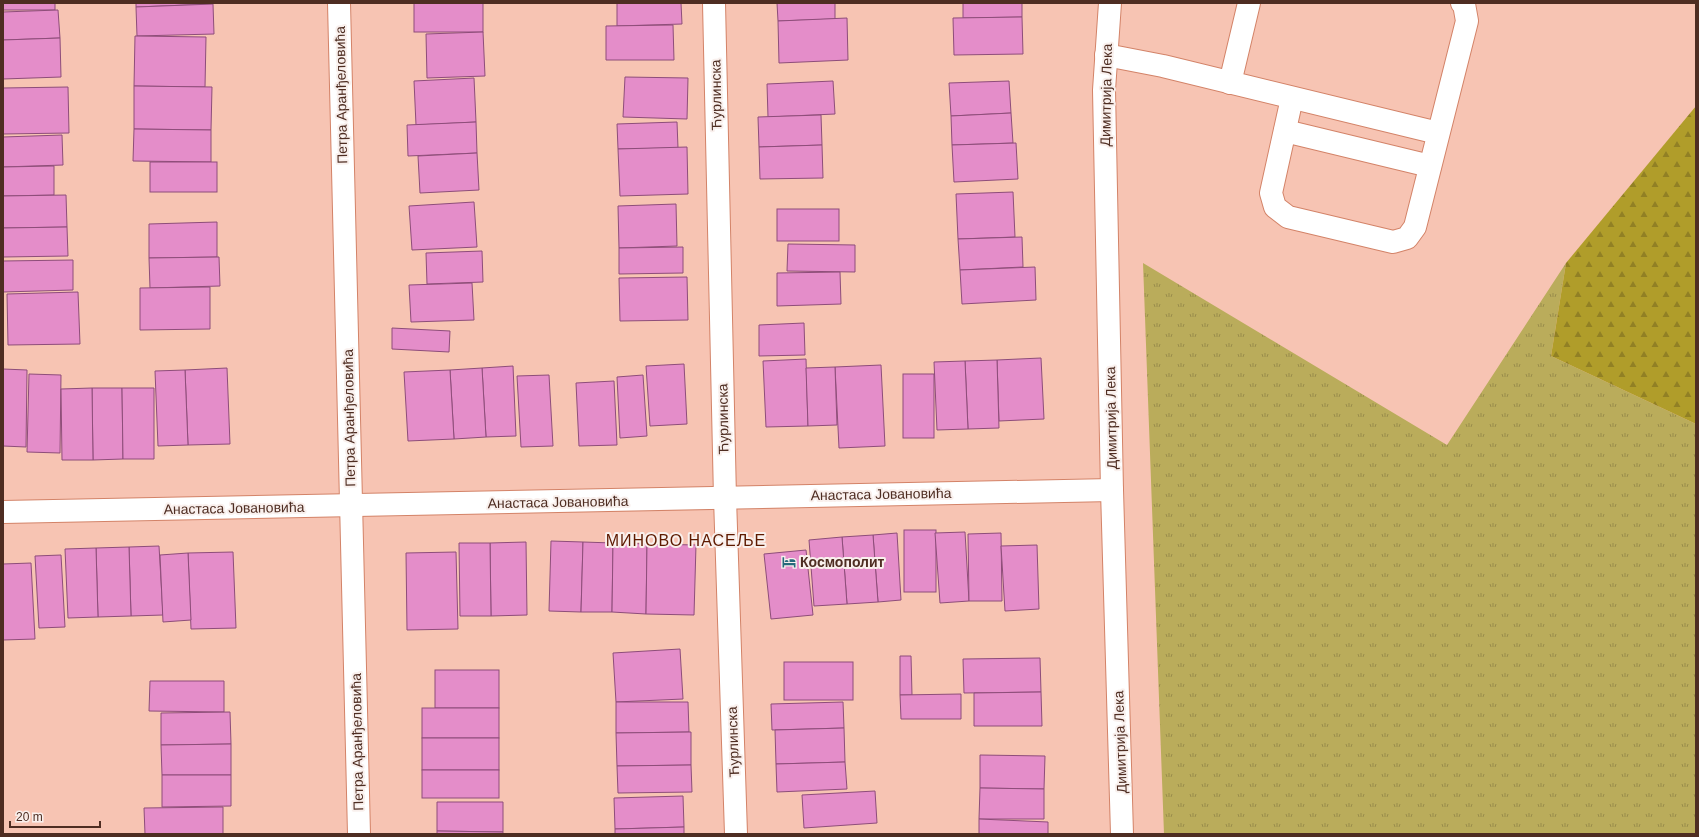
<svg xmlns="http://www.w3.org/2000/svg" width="1699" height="837" font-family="Arial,sans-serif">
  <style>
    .grass { fill: url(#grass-tufts) }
    .forest { fill: url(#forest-firs) }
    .building { fill: #e48dc9; stroke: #8e4d7a }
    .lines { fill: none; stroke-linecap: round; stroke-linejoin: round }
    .minor-casing { stroke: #d38368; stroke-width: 24 }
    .minor { stroke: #fff; stroke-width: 22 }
    .labels { text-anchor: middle; stroke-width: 4; stroke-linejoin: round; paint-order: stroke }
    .street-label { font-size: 14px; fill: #4e2d22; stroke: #f9f0ed }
    .poi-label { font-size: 14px; font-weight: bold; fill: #4e2d22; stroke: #f9f0ed; text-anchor: start }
    .quarter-label { font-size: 16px; letter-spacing: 1px; fill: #5e1a00; stroke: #f9f0ed }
  </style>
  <defs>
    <pattern id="grass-tufts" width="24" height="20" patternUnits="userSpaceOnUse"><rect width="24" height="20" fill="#baac5b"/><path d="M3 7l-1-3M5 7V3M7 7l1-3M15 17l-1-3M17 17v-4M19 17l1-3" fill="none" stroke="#998c4b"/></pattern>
    <pattern id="forest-firs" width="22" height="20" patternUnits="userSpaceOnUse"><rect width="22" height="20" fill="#b09d2a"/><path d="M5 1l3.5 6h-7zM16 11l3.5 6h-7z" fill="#918024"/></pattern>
  </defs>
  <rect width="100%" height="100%" fill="#f7c4b3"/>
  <!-- grass -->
  <polygon class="grass" points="1143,263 1447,445 1566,263 1551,356 1696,424 1696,834 1164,834"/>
  <!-- forest -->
  <polygon class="forest" points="1696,106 1696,424 1551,356 1566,263"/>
  <!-- building -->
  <g class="building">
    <rect x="3" y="3" width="52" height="7"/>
    <polygon points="136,3 212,3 213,4 136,7"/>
    <rect x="414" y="3" width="69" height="29"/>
    <polygon points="617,3 681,3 682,24 617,26"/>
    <polygon points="777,3 835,3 835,19 778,21"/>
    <polygon points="963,3 1022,3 1022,17 963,18"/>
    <polygon points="213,4 214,34 137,36 136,7"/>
    <polygon points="58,10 60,38 3,40 3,12"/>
    <polygon points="1022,17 1023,54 954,55 953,18"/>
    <polygon points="847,18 848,60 779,63 778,21"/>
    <polygon points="673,25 674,60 606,60 606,26"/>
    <polygon points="483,32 485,76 427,78 426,34"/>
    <polygon points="135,36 206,37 205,87 134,86"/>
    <polygon points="60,38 61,77 3,79 3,40"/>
    <polygon points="625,77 688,78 687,119 623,117"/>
    <polygon points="474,78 476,122 416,125 414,81"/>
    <polygon points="833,81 835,114 768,117 767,84"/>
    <polygon points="1009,81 1011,113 951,116 949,83"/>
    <polygon points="134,86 212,87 211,130 134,129"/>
    <polygon points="68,87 69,133 3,134 3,88"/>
    <polygon points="1011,113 1013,143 952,145 951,116"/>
    <polygon points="821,115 822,145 759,147 758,117"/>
    <polygon points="476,122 477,153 408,156 407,125"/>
    <polygon points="677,122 678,148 618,149 617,124"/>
    <polygon points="134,129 211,130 211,162 133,161"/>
    <polygon points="62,135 63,165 3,167 3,137"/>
    <polygon points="1016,143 1018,179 954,182 952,145"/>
    <polygon points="822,145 823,178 760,179 759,147"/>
    <polygon points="687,147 688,194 620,196 618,149"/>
    <polygon points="477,153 479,190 420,193 418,156"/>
    <rect x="150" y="162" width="67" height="30"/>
    <polygon points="54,166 54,195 3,196 3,167"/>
    <polygon points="1013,192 1015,237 958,239 956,194"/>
    <polygon points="66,195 67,227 3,228 3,196"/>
    <polygon points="474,202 477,247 412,250 409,206"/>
    <polygon points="676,204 677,246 619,248 618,206"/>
    <rect x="777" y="209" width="62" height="32"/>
    <polygon points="217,222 217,257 149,258 149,224"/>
    <polygon points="67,227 68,256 3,257 3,228"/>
    <polygon points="1022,237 1023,267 960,270 958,239"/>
    <polygon points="788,244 855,245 855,272 787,271"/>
    <polygon points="683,247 683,273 619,274 619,248"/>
    <polygon points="482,251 483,282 427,284 426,253"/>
    <polygon points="219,257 220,286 150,288 149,258"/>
    <polygon points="73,260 73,290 3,292 3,261"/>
    <polygon points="1035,267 1036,300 962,304 960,270"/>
    <polygon points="840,272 841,304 777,306 777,273"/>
    <polygon points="687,277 688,320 620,321 619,278"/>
    <polygon points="472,283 474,320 411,322 409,285"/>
    <polygon points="210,287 210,329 140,330 140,288"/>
    <polygon points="78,292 80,344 8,345 7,294"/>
    <polygon points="804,323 805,355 759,356 759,325"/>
    <polygon points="392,328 450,331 449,352 392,349"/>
    <polygon points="1041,358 1044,419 999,421 997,360"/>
    <polygon points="806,359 808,426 766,427 763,361"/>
    <polygon points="997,360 999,428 968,429 965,361"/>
    <polygon points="965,361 968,429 937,430 934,362"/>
    <polygon points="684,364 687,424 650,426 646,366"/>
    <polygon points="881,365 885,446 839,448 835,367"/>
    <polygon points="513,366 516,436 486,437 482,368"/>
    <polygon points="835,367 837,425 808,426 806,368"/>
    <polygon points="227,368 230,444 188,445 185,370"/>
    <polygon points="482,368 486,437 454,439 450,370"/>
    <polygon points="3,369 27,370 26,447 3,446"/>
    <polygon points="185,370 188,445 158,446 155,371"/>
    <polygon points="450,370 454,439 408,441 404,372"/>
    <polygon points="29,374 61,375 60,453 27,452"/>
    <rect x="903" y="374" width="31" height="64"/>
    <polygon points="549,375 553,446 521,447 517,376"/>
    <polygon points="643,375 647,436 620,438 617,377"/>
    <polygon points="614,381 617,445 579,446 576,383"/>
    <polygon points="92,388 122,388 123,459 93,460"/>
    <polygon points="92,388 93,460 62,460 61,389"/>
    <polygon points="122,388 154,388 154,459 123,459"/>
    <rect x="904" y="530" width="32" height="62"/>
    <polygon points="965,532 969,601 940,603 935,533"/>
    <polygon points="897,533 901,600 878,602 873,535"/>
    <polygon points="1001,533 1002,601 969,601 968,534"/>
    <polygon points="873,535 878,602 847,604 842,537"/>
    <polygon points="842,537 847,604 814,606 809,540"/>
    <polygon points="551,541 583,542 581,612 549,611"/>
    <polygon points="526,542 527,615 491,616 490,543"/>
    <polygon points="583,542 613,543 612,612 581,612"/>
    <polygon points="459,543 490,543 491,616 460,616"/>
    <polygon points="613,543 647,544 646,614 612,612"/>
    <polygon points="647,544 696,545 694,615 646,614"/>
    <polygon points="1037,545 1039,609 1005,611 1001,546"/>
    <polygon points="159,546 163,615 131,616 129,547"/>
    <polygon points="129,547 131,616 98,617 96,548"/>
    <polygon points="96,548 98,617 68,618 65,549"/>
    <polygon points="806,550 813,615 771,619 764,554"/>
    <polygon points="233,552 236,628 191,629 188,553"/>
    <polygon points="456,552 458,629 407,630 406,553"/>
    <polygon points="188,553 191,620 163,622 160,555"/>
    <polygon points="61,555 65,627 39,628 35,556"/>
    <polygon points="31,563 35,639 3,640 3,564"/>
    <polygon points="680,649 683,699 616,702 613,653"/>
    <polygon points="900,656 911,656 912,695 900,695"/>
    <polygon points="1040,658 1041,692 964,693 963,659"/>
    <rect x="784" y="662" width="69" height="38"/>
    <rect x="435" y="670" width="64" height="38"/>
    <polygon points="150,681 224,681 224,712 149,711"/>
    <polygon points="1041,692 1042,726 974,726 974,693"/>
    <polygon points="961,694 961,719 901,719 900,695"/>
    <polygon points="616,702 688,702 689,732 616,733"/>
    <polygon points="843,702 844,728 772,730 771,704"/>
    <rect x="422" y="708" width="77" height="30"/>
    <polygon points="230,712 231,744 161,745 161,713"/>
    <polygon points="844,728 845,762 776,764 775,730"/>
    <polygon points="691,732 691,765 617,766 616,733"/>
    <rect x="422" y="738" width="77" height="32"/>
    <polygon points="231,744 231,775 162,775 161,745"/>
    <polygon points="980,755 1045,756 1044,789 980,788"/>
    <polygon points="845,762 847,789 777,792 776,764"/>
    <polygon points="691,765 692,792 618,793 617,766"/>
    <rect x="422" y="770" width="77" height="28"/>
    <polygon points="162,775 231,775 231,806 162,807"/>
    <polygon points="980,788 1044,789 1044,819 979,819"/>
    <polygon points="875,791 877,823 804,828 802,795"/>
    <polygon points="683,796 684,827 615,829 614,798"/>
    <polygon points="437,802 503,802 503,832 437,831"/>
    <polygon points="223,807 223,834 145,834 144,808"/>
    <polygon points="979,819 1048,822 1048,834 979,834"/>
    <polygon points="684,827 684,834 615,834 615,829"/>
    <polygon points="437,831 503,832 503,834 437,834"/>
  </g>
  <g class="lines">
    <!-- minor casing -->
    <g class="minor-casing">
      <g id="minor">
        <polyline points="339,3 359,834"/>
        <polyline points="714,3 725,498 736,834"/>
        <polyline points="1110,3 1104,90 1112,490 1122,834"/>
        <polyline points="1106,55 1163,66 1438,133"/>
        <polyline points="1230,83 1249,3"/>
        <polyline points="1292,98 1271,193 1275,207 1288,217 1393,242 1407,238 1415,227 1467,21 1464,4 1462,3"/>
        <polyline points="1285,131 1430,166"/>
        <polyline points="3,512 1112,490"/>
      </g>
    </g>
    <!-- minor -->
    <use href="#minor" class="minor"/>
  </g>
  <!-- icons -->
  <defs>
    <g id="hotel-bare" transform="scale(1.08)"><path d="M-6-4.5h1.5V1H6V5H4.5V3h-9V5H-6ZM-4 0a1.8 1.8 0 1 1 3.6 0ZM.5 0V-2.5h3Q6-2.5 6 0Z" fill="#276a7c" stroke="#f9f0ed" stroke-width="2.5" paint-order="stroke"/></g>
  </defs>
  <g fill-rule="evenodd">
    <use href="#hotel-bare" x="789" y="562"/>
  </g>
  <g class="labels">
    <!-- street labels -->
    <g class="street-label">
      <text transform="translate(341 95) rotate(-91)" y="5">Петра Аранђеловића</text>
      <text transform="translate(716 95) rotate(-91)" y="5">Ћурлинска</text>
      <text transform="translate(1106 95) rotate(-89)" y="5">Димитрија Лека</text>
      <text transform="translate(349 418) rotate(-91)" y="5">Петра Аранђеловића</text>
      <text transform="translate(1111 418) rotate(-91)" y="5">Димитрија Лека</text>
      <text transform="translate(723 419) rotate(-91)" y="5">Ћурлинска</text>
      <text transform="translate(881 494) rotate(-1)" y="5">Анастаса Јовановића</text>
      <text transform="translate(558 502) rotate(-1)" y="5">Анастаса Јовановића</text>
      <text transform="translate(234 508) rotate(-1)" y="5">Анастаса Јовановића</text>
      <text transform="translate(357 742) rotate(-91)" y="5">Петра Аранђеловића</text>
      <text transform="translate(733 742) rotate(-92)" y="5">Ћурлинска</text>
      <text transform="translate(1120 742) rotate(-92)" y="5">Димитрија Лека</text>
    </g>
    <!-- poi labels -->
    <g class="poi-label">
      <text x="800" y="567">Космополит</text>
    </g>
    <!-- quarter labels -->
    <g class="quarter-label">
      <text x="686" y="546">МИНОВО НАСЕЉЕ</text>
    </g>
  </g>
  <!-- border -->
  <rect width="1699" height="837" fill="none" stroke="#4e2d22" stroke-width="8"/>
  <!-- scale -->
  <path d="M10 821v6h90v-6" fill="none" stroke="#4e2d22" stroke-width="2"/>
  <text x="16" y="821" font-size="12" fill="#4e2d22" stroke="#f9f0ed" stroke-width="3" paint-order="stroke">20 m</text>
</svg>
